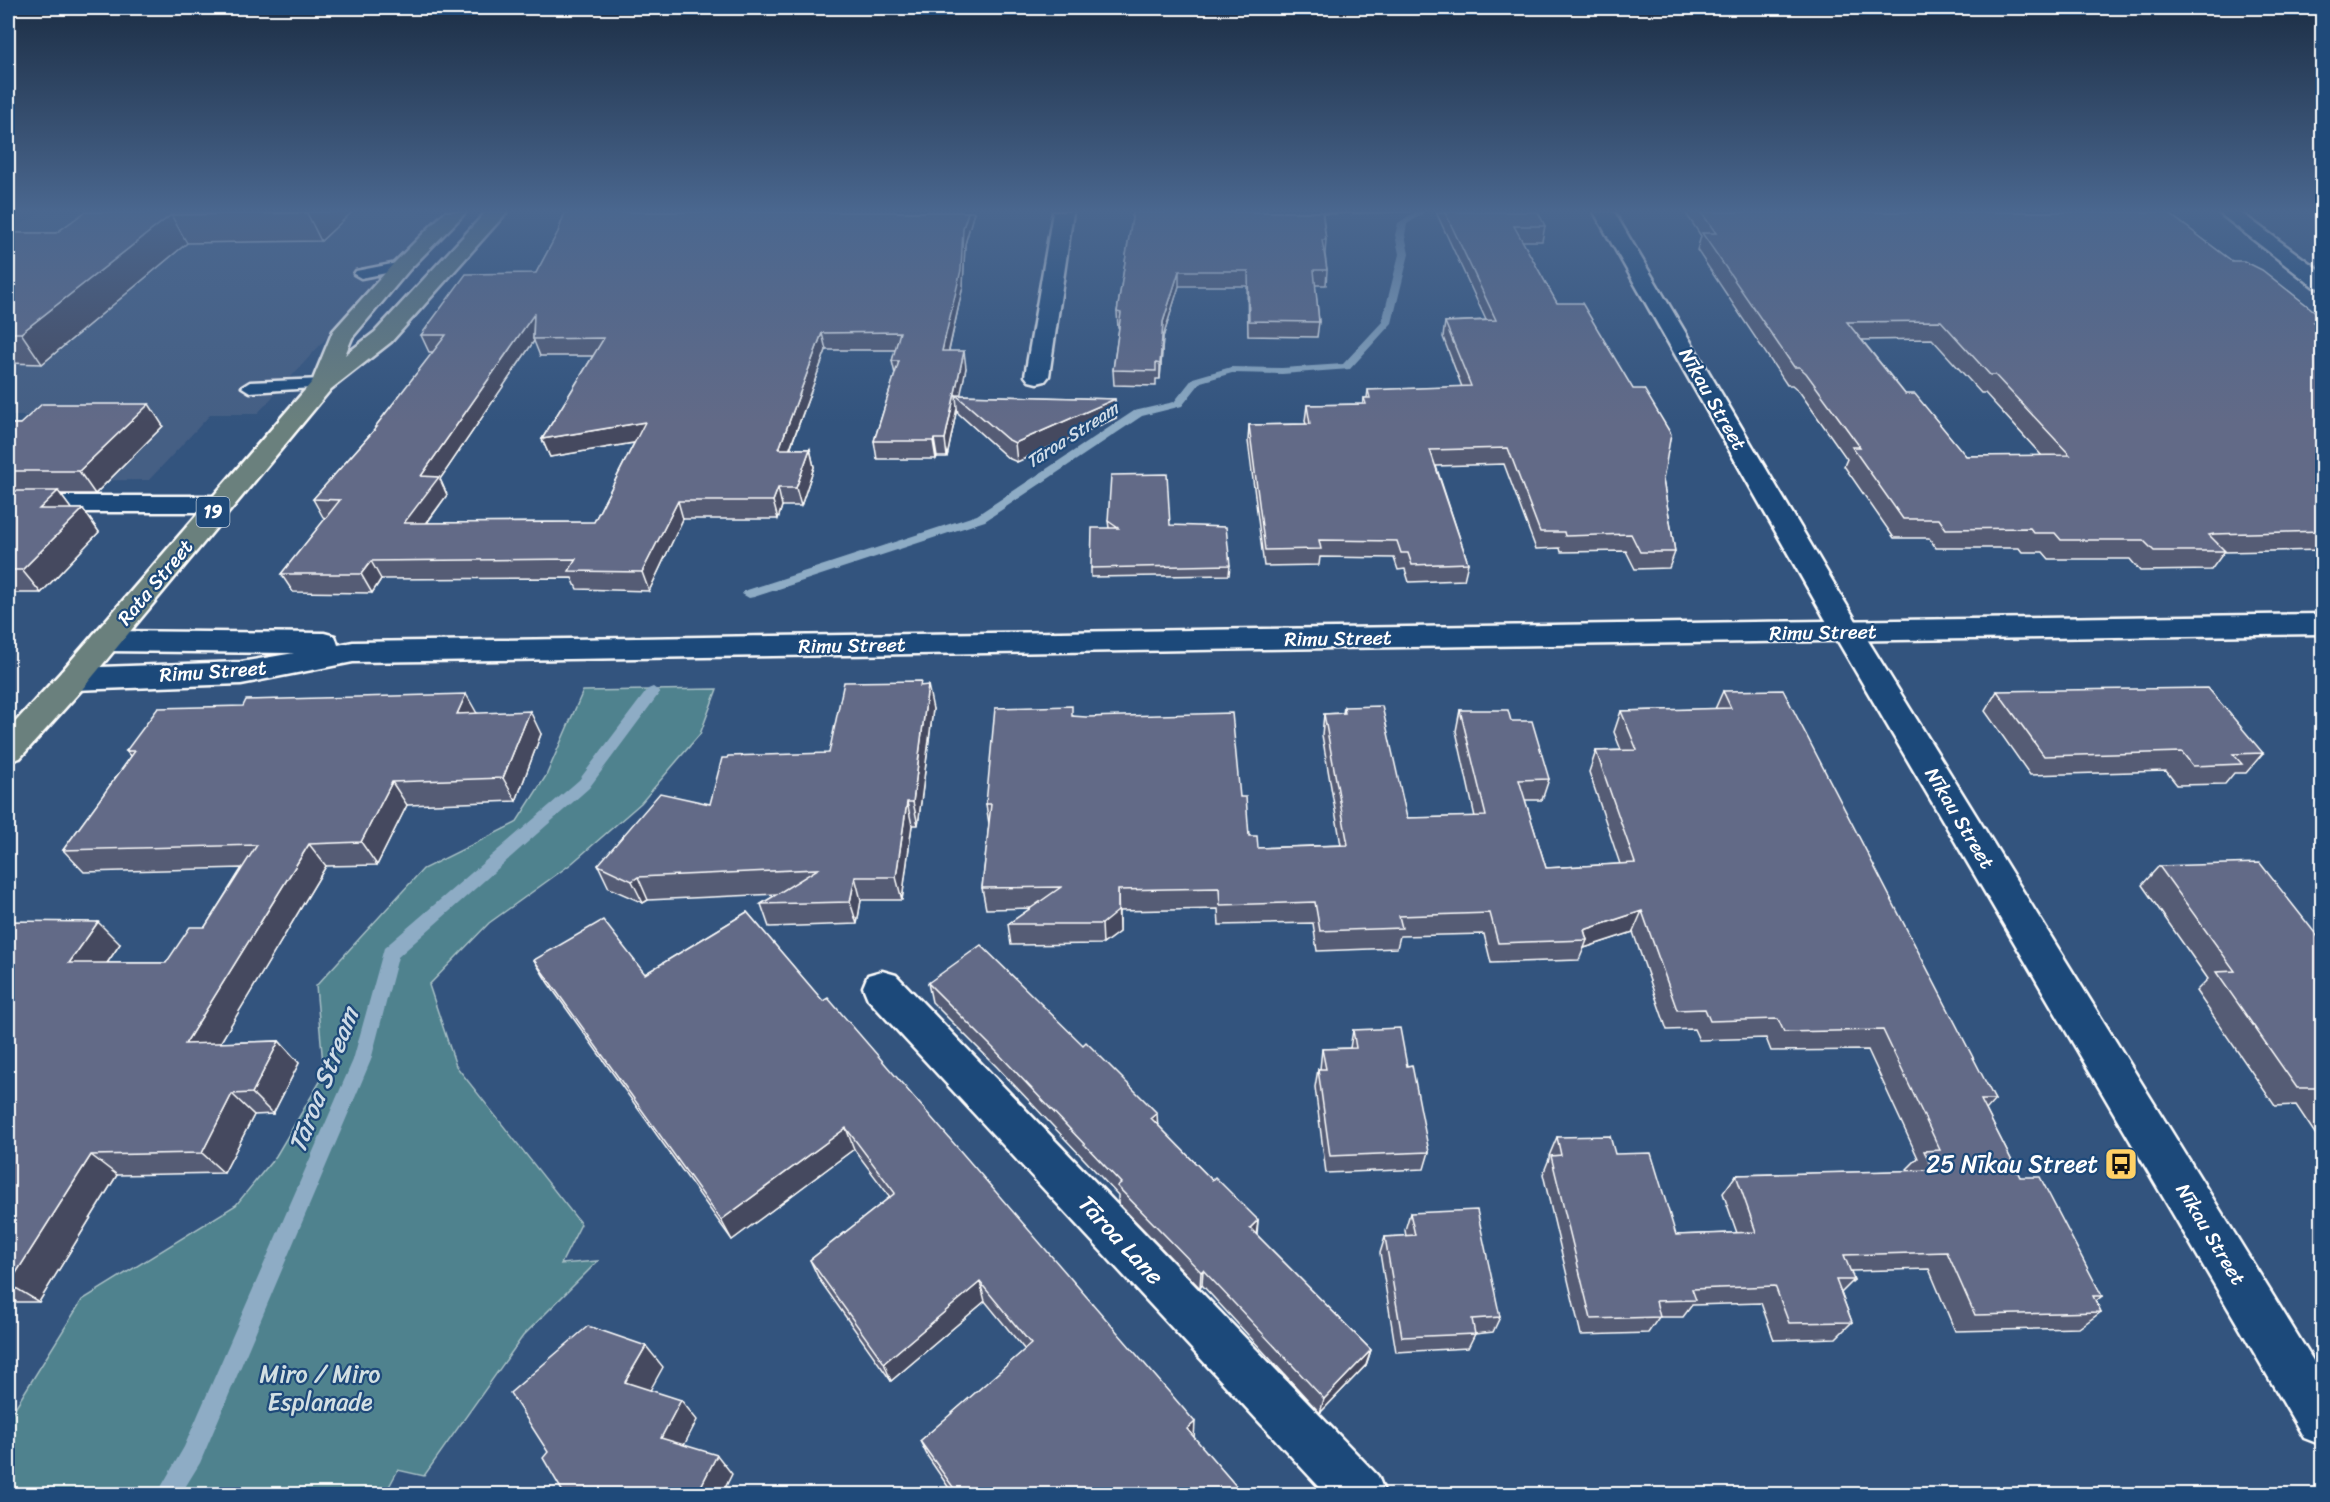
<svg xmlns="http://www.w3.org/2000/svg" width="2330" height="1502" font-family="Sriracha,sans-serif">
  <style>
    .built { fill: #455e84 }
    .green { fill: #50828e; stroke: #a8c0c6; stroke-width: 1.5 }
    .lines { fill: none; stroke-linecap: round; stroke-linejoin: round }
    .stream { fill: #8eacc5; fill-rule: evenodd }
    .lane-casing { stroke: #fff; stroke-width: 5 }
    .street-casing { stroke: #fff; stroke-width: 5 }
    .secondary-casing { stroke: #fff; stroke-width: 5 }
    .primary-casing { stroke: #fff; stroke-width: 5 }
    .lane { fill: #1f4a7a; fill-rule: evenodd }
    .street { fill: #1f4a7a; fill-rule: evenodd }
    .secondary { fill: #1f4a7a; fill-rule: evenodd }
    .primary { fill: #6a807d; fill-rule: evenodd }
    .wall { fill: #545b74; stroke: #fff; stroke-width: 1.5; fill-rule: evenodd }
    .shaded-wall { fill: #454a5e; stroke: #fff; stroke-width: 1.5 }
    .building { fill: #626a87; stroke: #fff; stroke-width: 1.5; fill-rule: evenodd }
    .labels { text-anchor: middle; stroke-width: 4.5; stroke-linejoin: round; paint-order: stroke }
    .far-water-label { font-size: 18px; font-style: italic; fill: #d0dce7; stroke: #1f4a7a }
    .shield { fill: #1f4a7a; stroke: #bcc9d7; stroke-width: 1.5 }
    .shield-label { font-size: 18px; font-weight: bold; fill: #fff }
    .street-label { font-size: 20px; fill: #fff; stroke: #1f4a7a }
    .near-poi-label { font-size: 24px; fill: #fff; stroke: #1f4a7a; text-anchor: end }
    .near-street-label { font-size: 24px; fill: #fff; stroke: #1f4a7a }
    .near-park-label { font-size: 24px; fill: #d3e0e3; stroke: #1f4a7a }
    .near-water-label { font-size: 26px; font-style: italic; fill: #d0dce7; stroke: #1f4a7a }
  </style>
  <rect width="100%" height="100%" fill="#33547e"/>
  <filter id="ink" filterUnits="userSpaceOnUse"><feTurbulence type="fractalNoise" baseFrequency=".0167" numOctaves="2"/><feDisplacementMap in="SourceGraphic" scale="12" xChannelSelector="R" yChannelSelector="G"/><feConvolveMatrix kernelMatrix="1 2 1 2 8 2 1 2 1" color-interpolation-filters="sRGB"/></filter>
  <g filter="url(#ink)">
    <!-- built -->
    <polygon class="built" points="40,212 442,212 257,414 211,414 149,480 8,481 44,416 8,416 8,234"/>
    <!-- green -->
    <polygon class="green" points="717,689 700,734 641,803 571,864 489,923 429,985 456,1066 581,1224 561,1264 598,1261 523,1336 424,1476 398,1470 385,1494 8,1494 8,1419 82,1300 236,1205 276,1156 324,1075 316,986 423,869 516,823 546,776 583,691"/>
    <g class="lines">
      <!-- stream -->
      <g class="stream">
        <polygon points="1415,212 1425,212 1407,224 1405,235 1409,254 1392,323 1350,369 1282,374 1232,373 1201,382 1182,406 1142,416 985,521 754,597 749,598 742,594 744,591 977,515 1134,411 1174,402 1193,378 1231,367 1282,368 1343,364 1382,322 1399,254 1395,235 1398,223"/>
        <polygon points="653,687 660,692 658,695 589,788 398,957 371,1060 200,1463 181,1494 157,1494 184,1447 353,1060 384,948 579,780 648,689"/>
      </g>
      <!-- lane casing -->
      <g class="lane-casing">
        <g id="lane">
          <polygon points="402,262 409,266 407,269 361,278 354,274 356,271"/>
          <polygon points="323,379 328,381 331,384 328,387 250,392 242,387 250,382"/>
        </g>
      </g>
      <!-- street casing -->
      <g class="street-casing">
        <g id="street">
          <polygon points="1053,212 1073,212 1049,376 1045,381 1037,383 1029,381 1025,376"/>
          <polygon points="1594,212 1614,212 1862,631 2322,1375 2322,1445 2304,1438 1832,631"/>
          <polygon points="2218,212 2240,212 2322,272 2322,288 2314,287"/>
          <polygon points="8,496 219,496 229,498 232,504 229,510 219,512 8,512"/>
          <polygon points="882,971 896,975 1378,1476 1385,1494 1326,1494 868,999 863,987 868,975"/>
        </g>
      </g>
      <!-- secondary casing -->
      <g class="secondary-casing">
        <polygon id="secondary" points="2322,614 2322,634 353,662 241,684 73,690 62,687 57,679 62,671 73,668 241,662 294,653 105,651 94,648 90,641 94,634 105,631 324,633 335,636 338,645 353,642"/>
      </g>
      <!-- primary casing -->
      <g class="primary-casing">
        <polygon id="primary" points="445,212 466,212 409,270 352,338 345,355 375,332 486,212 507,212 391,342 331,389 84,687 20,758 8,762 8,730 62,671 312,382 333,331 395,262"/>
      </g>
      <!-- lane -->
      <use href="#lane" class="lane"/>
      <!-- street -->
      <use href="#street" class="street"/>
      <!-- secondary -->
      <use href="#secondary" class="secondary"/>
      <!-- primary -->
      <use href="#primary" class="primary"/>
    </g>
    <!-- wall -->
    <g class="wall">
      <polygon points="85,212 352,212 321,241 187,243 42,364 8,363 8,233 56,233"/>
      <path d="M565,212H974L965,244L963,286L949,351L966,368L960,395L1115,399L1116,418L1017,462L1008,458L958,413L957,408L947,457H937L936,459H877L874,441L895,374L892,361L896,350H826L790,449H810L814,467L801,506H782L778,519H683L649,591L577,589L572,578L381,579L372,593L293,592L281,574L326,518L323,517L313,499L375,429V427L433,352H429L421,335L536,273L558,232ZM534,341L540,356H593L542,439L550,457L634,443L594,522L427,523L447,495L440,479Z"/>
      <polygon points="1133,212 1411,212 1323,214 1326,240 1325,254 1327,270 1326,285 1315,285 1319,322 1317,337 1248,336 1247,286 1179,286 1163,337 1160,379 1156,379 1156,386 1114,385 1113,370 1119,328 1118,328 1117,312"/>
      <polygon points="1436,212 1538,212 1545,226 1542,241 1522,241 1557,303 1663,480 1675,552 1669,568 1635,569 1626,551 1561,552 1560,548 1536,549 1504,464 1436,466 1468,563 1464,580 1409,582 1405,569 1398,570 1394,558 1320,557 1319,565 1264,566 1248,441 1249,425 1306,424 1305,421 1307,405 1363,404 1364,398 1367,398 1368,390 1462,387 1443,337 1445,322 1486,320"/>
      <path d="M1685,212H2167L2232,261L2322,317V550L2224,552L2211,570L2140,571L2130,559H2049L2043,552H2022L2019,548H1936L1929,538H1894L1844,466L1847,459L1799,391L1792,385H1787L1697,250L1701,236ZM1932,339L1981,393H1985L2042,456H1966L1905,394L1862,340Z"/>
      <polygon points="2316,212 2322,212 2322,216"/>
      <polygon points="8,424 163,426 95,494 60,494 71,509 83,509 99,532 41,593 8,593"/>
      <polygon points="1108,521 1170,525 1230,565 1229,575 1091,577 1091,568 1109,528"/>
      <polygon points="922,686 933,709 918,825 912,825 902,900 861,900 857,924 769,927 761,904 778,894 648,900 643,903 609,888 598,865 710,804 829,753"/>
      <polygon points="1723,691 1995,1100 1986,1110 2020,1177 2102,1296 2096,1301 2101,1312 2079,1328 1955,1331 1929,1269 1851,1271 1854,1280 1841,1293 1852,1322 1836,1338 1774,1340 1761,1303 1692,1305 1683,1317 1659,1317 1648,1333 1581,1335 1543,1174 1549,1159 1549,1156 1557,1137 1615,1154 1676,1235 1737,1233 1723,1193 1736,1175 1908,1171 1907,1169 1918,1158 1868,1050 1771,1051 1766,1038 1699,1040 1694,1029 1667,1030 1633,932 1584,948 1579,960 1491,963 1484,934 1400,936 1397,948 1317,951 1313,923 1219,925 1218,909 1119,911 1119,932 1103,944 1011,945 1008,924 1031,908 986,909 982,888 989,824 986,804 1073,716 1240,797 1249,836 1258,848 1341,845 1322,735 1324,714 1343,713 1344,707 1407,818 1475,817 1456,731 1460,710 1511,721 1549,779 1542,800 1525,800 1546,868 1620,864 1589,772 1596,751 1621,750 1614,732 1621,711 1715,709"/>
      <polygon points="1997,691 2263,753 2246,773 2234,773 2225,784 2177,785 2166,771 2030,775 1985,711"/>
      <polygon points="477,713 541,734 516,801 407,805 377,865 326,866 220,1043 279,1041 299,1063 273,1114 254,1115 224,1173 117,1175 39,1302 8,1302 8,921 120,944 107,963 166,963 205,927 242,868 84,872 63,850 131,757 126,751"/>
      <polygon points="2159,866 2322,942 2322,1144 2296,1105 2275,1106 2196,991 2208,979 2142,885"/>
      <polygon points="747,912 1194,1438 1243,1494 953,1494 928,1457 920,1441 1025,1350 985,1301 891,1381 819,1279 810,1260 890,1197 854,1149 732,1240 548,983 534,960 645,974"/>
      <polygon points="928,983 1158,1125 1212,1180 1258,1220 1257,1235 1371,1350 1366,1365 1320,1413 1202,1285 1200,1288 1118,1203 1118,1195 997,1067 932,1002"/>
      <polygon points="1353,1030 1407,1066 1429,1152 1424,1169 1326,1173 1315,1087 1318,1069 1320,1069 1322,1049 1350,1048"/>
      <polygon points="1410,1213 1500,1317 1493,1332 1475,1334 1468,1348 1396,1352 1380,1253 1385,1237 1406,1236 1405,1230"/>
    </g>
    <!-- shaded-wall -->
    <g class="shaded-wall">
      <polygon points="308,212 352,212 321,241 307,213"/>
      <polygon points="968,212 974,212 965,244 963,286 945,368 942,351 963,228"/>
      <polygon points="171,215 187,243 42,364 21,333"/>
      <polygon points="1179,271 1179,286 1163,337 1160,379 1160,364 1163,322"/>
      <polygon points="534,314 533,339 534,341 440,479 447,495 413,541 404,523 421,476"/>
      <polygon points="822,333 826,350 783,467 779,449"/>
      <polygon points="964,351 966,368 960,398 956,395 957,408 947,457 945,439"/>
      <polygon points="1115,399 1116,418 1017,462 1015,443"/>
      <polygon points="149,404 163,426 95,494 79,471"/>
      <polygon points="645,422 651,440 550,457 542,439"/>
      <polygon points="934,439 937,457 936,459 933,441"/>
      <polygon points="810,449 814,467 801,506 796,488"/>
      <polygon points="778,488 782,506 778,519 773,501"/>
      <polygon points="58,491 75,514 39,509"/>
      <polygon points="678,501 683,519 649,591 642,572"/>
      <polygon points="83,509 99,532 41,593 22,570"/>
      <polygon points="371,561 381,579 372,593 361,574"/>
      <polygon points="928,685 933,709 918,825 913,802"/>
      <polygon points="466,694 479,717 457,714"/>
      <polygon points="530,711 541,734 516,801 503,778"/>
      <polygon points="392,782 407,805 377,865 361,842"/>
      <polygon points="907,802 912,825 902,900 896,877"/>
      <polygon points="309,844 326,866 207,1065 185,1044"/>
      <polygon points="638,877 648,900 643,903 632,881"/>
      <polygon points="855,877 861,900 857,924 850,902"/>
      <polygon points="1118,890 1119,932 1103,944 1102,924"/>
      <polygon points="1642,911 1633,932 1584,948 1587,940 1584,930"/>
      <polygon points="98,922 120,944 92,985 69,963"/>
      <polygon points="279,1041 299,1063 273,1114 252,1093"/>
      <polygon points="232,1094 254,1115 224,1173 202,1153"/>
      <polygon points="1157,1113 1158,1130 1151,1118"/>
      <polygon points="846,1128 854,1149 732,1240 721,1220"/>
      <polygon points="91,1155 117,1175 39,1302 9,1284"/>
      <polygon points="1258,1220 1256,1236 1250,1228"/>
      <polygon points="1203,1270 1202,1285 1200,1288 1201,1272"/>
      <polygon points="980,1282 985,1301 891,1381 884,1363"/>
      <polygon points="646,1346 663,1367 643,1403 625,1382"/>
      <polygon points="1371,1350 1366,1365 1320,1413 1324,1399"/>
      <polygon points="681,1400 697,1420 678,1457 661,1438"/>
      <polygon points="1195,1422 1194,1439 1187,1429"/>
      <polygon points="717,1455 732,1474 722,1494 697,1494"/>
    </g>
    <!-- building -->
    <g class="building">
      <polygon points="85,212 308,212 307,213 171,215 21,333 8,333 8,233 56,233"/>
      <path d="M565,212H968L963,228L961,270L942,351H964L945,439H934L933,441H874L899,361H892L900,332L822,333L779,449H810L796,488H778L773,501H678L642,572L569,571L576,559L371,561L361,574H281L340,500L313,499L377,427H375L446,335H421L466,274L536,273L558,232ZM534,314L533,339L604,338L542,439L645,422L594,522L404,523L439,477L421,476Z"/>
      <polygon points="1133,212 1322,212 1326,240 1322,240 1327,270 1314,270 1319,322 1249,321 1248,271 1179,271 1163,322 1160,364 1156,363 1156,371 1113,370 1121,313 1117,312"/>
      <polygon points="1445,212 1538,212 1545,226 1514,226 1557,303 1582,303 1633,389 1644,389 1671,434 1663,480 1675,552 1640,552 1631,534 1565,536 1564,532 1540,532 1508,448 1430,450 1468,563 1412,565 1408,553 1401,553 1397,541 1319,540 1321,549 1265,550 1249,425 1310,424 1307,405 1366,404 1364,398 1370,398 1368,390 1471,386 1445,322 1496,320"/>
      <path d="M1701,212H2167L2232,261H2244L2262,270L2322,317V322H2314L2322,329V531L2214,534L2209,535L2225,551H2154L2143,540H2061L2055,533H2034L2030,528L1946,529L1939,519H1903L1852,447H1860L1806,373L1799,367H1794L1702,233H1716ZM1941,321L1990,375H1995L2070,455L1966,456L1915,394H1905L1847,322Z"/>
      <polygon points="956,395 1115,399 1015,443 1007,439"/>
      <polygon points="42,404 149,404 79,471 8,471 8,424 20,424"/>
      <polygon points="1167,474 1170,525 1226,527 1230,565 1091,568 1092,528 1118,528 1108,521 1111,475"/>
      <polygon points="8,491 58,491 39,509 83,509 22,570 8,570"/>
      <polygon points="921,681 920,686 928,685 913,802 907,802 896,877 855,877 850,902 761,904 818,869 638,877 632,881 598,865 660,793 710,804 722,758 727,758 728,756 829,753 844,682"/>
      <polygon points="2208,688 2263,753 2233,754 2242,764 2193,766 2182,752 2044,756 1997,691"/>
      <polygon points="1783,690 1995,1100 1981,1100 2020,1177 2040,1177 2102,1296 2093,1296 2101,1312 1975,1315 1947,1252 1844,1255 1854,1280 1836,1280 1852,1322 1789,1323 1775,1286 1692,1289 1696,1300 1656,1301 1660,1317 1591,1319 1551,1156 1561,1155 1557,1137 1610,1136 1615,1154 1651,1153 1676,1235 1756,1232 1736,1175 1933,1170 1924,1151 1940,1150 1883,1030 1784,1032 1778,1019 1710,1021 1705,1009 1677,1010 1642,911 1584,930 1587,940 1498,943 1490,913 1399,916 1402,928 1320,931 1315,902 1220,905 1219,888 1118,890 1118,911 1102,924 1008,924 1061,887 982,888 991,804 986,804 995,708 1072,706 1072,716 1086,717 1232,713 1240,797 1246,797 1249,836 1257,836 1258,848 1348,845 1324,714 1345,713 1344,707 1382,706 1407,818 1486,816 1460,710 1508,710 1511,721 1532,721 1549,779 1519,780 1546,868 1635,863 1596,751 1637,750 1621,711 1731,708 1723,691"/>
      <polygon points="466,694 457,714 530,711 503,778 392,782 361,842 309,844 185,1044 279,1041 252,1093 232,1094 202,1153 91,1155 9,1284 8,1284 8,921 98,922 69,963 166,963 190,927 205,927 257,845 63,850 135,751 126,751 158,708 243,706 246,700"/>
      <polygon points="2260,863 2322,942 2322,1093 2319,1088 2297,1088 2216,972 2235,971 2159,866"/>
      <polygon points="747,912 823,1001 828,998 1195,1422 1187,1429 1243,1494 958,1494 920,1441 1031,1344 980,1282 884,1363 810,1260 895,1193 846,1128 721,1220 534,960 603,920 645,974"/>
      <polygon points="981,945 1083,1045 1086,1042 1157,1113 1151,1118 1212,1180 1215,1177 1258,1220 1250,1228 1371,1350 1324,1399 1203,1270 1201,1272 1117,1186 1121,1183 994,1049 928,983"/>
      <polygon points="1400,1028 1407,1066 1412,1065 1429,1152 1330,1156 1318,1069 1326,1069 1322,1049 1356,1048 1353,1030"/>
      <polygon points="1477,1210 1500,1317 1472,1319 1475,1334 1402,1337 1385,1237 1415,1235 1410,1213"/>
      <polygon points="588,1326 646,1346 625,1382 681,1400 661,1438 717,1455 697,1494 564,1494 543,1458 548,1452 510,1393"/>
    </g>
  </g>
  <!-- sky -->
  <linearGradient id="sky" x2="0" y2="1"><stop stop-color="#1c2e45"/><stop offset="0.5" stop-color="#4a678f"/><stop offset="1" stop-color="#4a678f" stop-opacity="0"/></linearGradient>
  <rect width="2330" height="422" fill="url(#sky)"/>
  <!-- icons -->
  <defs>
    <g id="bus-square" transform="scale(1.725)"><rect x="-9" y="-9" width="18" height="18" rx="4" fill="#ffd166" stroke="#1f4a7a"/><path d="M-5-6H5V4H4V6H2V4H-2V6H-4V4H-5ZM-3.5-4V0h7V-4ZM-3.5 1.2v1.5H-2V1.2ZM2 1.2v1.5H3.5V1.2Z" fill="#111"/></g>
  </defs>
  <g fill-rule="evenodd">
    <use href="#bus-square" x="2121" y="1164"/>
  </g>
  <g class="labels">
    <!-- far-water labels -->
    <g class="far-water-label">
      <text transform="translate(1072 435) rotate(-33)" y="6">Tāroa Stream</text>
    </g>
    <!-- shield labels -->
    <rect class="shield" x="196.5" y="497" width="33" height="30" rx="4.5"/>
    <g class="shield-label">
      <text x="213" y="518">19</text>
    </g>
    <!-- street labels -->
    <g class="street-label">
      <text transform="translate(1713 399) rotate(60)" y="7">Nīkau Street</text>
      <text transform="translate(155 582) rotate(-50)" y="7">Rata Street</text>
      <text transform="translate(1823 632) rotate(-1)" y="7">Rimu Street</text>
      <text transform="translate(1338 638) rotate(-1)" y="7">Rimu Street</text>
      <text transform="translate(852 645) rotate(-1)" y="7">Rimu Street</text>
      <text transform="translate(213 671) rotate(-4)" y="7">Rimu Street</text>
      <text transform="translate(1960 818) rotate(59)" y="7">Nīkau Street</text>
      <text transform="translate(2211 1234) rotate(59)" y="7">Nīkau Street</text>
    </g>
    <!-- near-poi labels -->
    <g class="near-poi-label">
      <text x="2098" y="1172">25 Nīkau Street</text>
    </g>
    <!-- near-street labels -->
    <g class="near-street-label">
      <text transform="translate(1121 1240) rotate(47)" y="8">Tāroa Lane</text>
    </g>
    <!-- near-park labels -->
    <g class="near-park-label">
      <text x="320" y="1382">Miro / Miro<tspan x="320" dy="28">Esplanade</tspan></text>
    </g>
    <!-- near-water labels -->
    <g class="near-water-label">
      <text transform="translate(323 1080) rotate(-69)" y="9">Tāroa Stream</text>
    </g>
  </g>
  <!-- margin -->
  <rect width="2330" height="1502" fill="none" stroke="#1f4a7a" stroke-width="30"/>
  <rect x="15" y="15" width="2300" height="1472" fill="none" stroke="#fff" stroke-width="2" filter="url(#ink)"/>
</svg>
